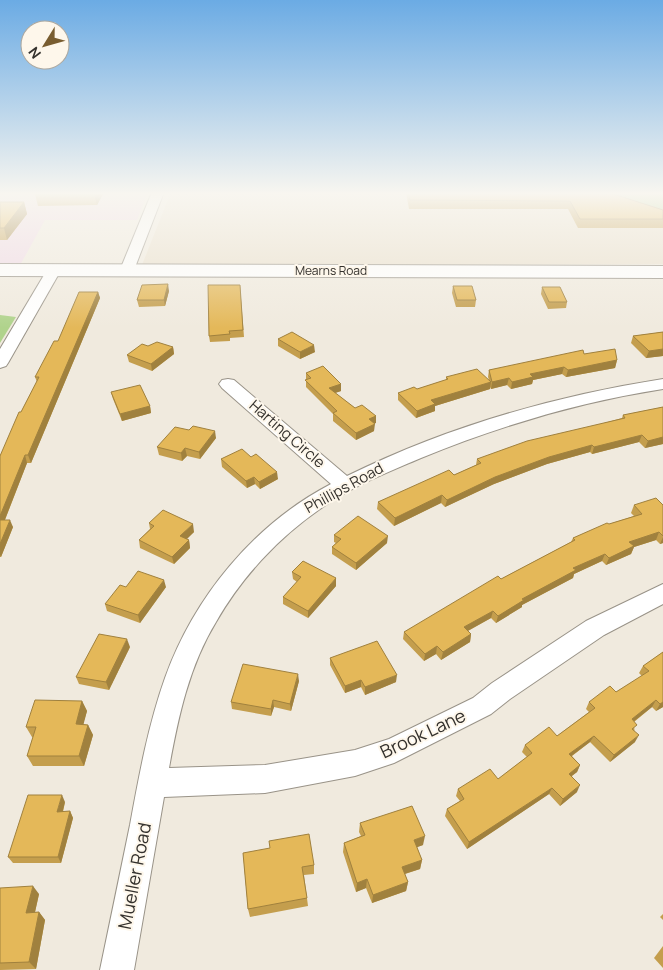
<svg xmlns="http://www.w3.org/2000/svg" width="663" height="970" font-family="Manrope,sans-serif">
  <style>
    .commercial { fill: #f0d9e6 }
    .built { fill: #eae0cd }
    .green { fill: #b0d38c }
    .lines { fill: none; stroke-linecap: round; stroke-linejoin: round }
    .street-casing { stroke: #999388; stroke-width: 2 }
    .secondary-casing { stroke: #999388; stroke-width: 2 }
    .street { fill: #fff; fill-rule: evenodd }
    .secondary { fill: #fff; fill-rule: evenodd }
    .wall { fill: #c49e4d }
    .shaded-wall { fill: #a0813e }
    .building { fill: #e4b859; stroke: #a0813e }
    .labels { text-anchor: middle; stroke-width: 4; stroke-linejoin: round; paint-order: stroke }
    .far-street-label { font-size: 12px; fill: #34312d; stroke: #fef7eb }
    .street-label { font-size: 15px; fill: #34312d; stroke: #fef7eb }
    .near-street-label { font-size: 18px; fill: #34312d; stroke: #fef7eb }
  </style>
  <rect width="100%" height="100%" fill="#f0eade"/>
  <!-- commercial -->
  <polygon class="commercial" points="0,192 148,192 137,220 45,220 19,267 0,267"/>
  <!-- built -->
  <polygon class="built" points="171,192 663,192 663,264 142,265"/>
  <!-- green -->
  <g class="green">
    <polygon points="613,192 663,192 663,217 624,207"/>
    <polygon points="0,315 16,317 0,343"/>
  </g>
  <g class="lines">
    <!-- street casing -->
    <g class="street-casing">
      <g id="street">
        <polygon points="152,192 164,192 134,270 132,273 122,273 120,270"/>
        <polygon points="54,266 61,270 8,363 6,366 0,368 0,349 47,270"/>
        <path d="M228,379L234,380L347,476C446,427 554,396 663,379V389C579,402 499,426 421,458C386,473 350,487 320,509C278,538 241,578 216,622C189,666 178,718 169,768L265,765L355,750L389,739L473,698L492,683L586,621L663,584V604L604,635L510,699L491,714L394,763L355,776L265,793L164,797L134,970H100C110,922 120,874 130,825C139,776 148,726 165,678C194,597 254,524 331,484L222,388L219,384L222,380Z"/>
      </g>
    </g>
    <!-- secondary casing -->
    <g class="secondary-casing">
      <polygon id="secondary" points="0,264 663,266 663,278 0,276"/>
    </g>
    <!-- street -->
    <use href="#street" class="street"/>
    <!-- secondary -->
    <use href="#secondary" class="secondary"/>
  </g>
  <!-- wall -->
  <g class="wall">
    <polygon points="37,192 104,192 97,205 38,206 35,194"/>
    <polygon points="406,192 607,192 663,210 663,228 578,228 568,209 409,209"/>
    <polygon points="0,202 24,202 27,214 7,240 0,240"/>
    <polygon points="240,285 244,337 230,338 230,341 210,342 209,336"/>
    <polygon points="453,286 476,300 475,307 456,307 452,293"/>
    <polygon points="542,287 567,302 566,308 548,309 541,294"/>
    <polygon points="169,291 165,306 139,307 137,300"/>
    <polygon points="98,292 100,298 31,463 27,463 5,520 13,527 1,557 0,557 0,456 21,412 37,382 35,377"/>
    <polygon points="663,332 663,356 646,358 631,343 633,336"/>
    <polygon points="278,339 315,352 300,359 278,346"/>
    <polygon points="148,346 173,347 174,354 152,371 129,362 127,355"/>
    <polygon points="584,354 617,360 615,368 566,377 562,374 533,380 532,384 511,389 507,385 491,389 490,387 490,389 435,406 435,411 416,418 398,400 398,393 417,389 446,380 446,377 489,380 488,377 489,370"/>
    <polygon points="306,373 341,384 341,391 335,393 355,408 376,416 376,423 374,423 374,431 356,440 333,421 333,414 306,387"/>
    <polygon points="111,392 150,406 151,413 122,421 113,399"/>
    <polygon points="663,407 663,444 645,448 639,442 592,454 590,452 547,464 494,484 445,507 441,503 394,526 377,509 378,502 454,475 476,465 477,459 622,418 623,415"/>
    <polygon points="189,430 216,438 200,459 187,456 182,461 159,455 157,447"/>
    <polygon points="221,459 278,479 260,489 255,484 247,488 222,467"/>
    <polygon points="634,505 663,505 663,543 660,544 656,540 634,547 631,554 606,565 602,561 574,574 573,578 522,605 522,607 496,623 491,618 468,631 471,634 470,642 441,660 436,654 424,661 403,639 404,632 501,579 571,542 573,538 609,524 634,516 631,513"/>
    <polygon points="149,523 194,532 186,539 189,540 190,548 174,564 140,548 139,540 150,529"/>
    <polygon points="334,535 387,543 356,570 332,554 332,547 336,543 334,542"/>
    <polygon points="292,572 336,586 308,618 283,604 283,597 297,582 293,579"/>
    <polygon points="126,587 166,587 140,623 107,611 105,604"/>
    <polygon points="130,647 109,690 79,684 76,677"/>
    <polygon points="663,652 663,707 656,711 652,707 634,722 635,742 610,762 590,742 572,756 580,765 577,772 572,776 577,792 560,806 549,794 467,849 445,816 447,809 460,801 456,796 458,789 498,779 527,757 522,752 525,745 557,736 589,712 586,709 589,702 616,692 642,676 639,673 643,666"/>
    <polygon points="330,658 396,682 365,695 361,687 345,693 330,665"/>
    <polygon points="299,681 291,711 274,707 271,716 232,709 231,702"/>
    <polygon points="82,701 87,711 83,724 88,725 93,735 84,766 33,766 27,756 33,737 32,737 26,727"/>
    <polygon points="65,802 63,812 70,811 73,818 61,863 13,863 8,857"/>
    <polygon points="360,823 423,845 417,847 422,860 420,869 405,874 408,882 406,891 372,903 366,888 356,892 343,852 344,843 361,836 359,832"/>
    <polygon points="243,853 314,865 314,874 304,875 308,906 250,917 248,909"/>
    <polygon points="0,888 39,894 35,912 39,912 45,920 36,969 0,970"/>
    <polygon points="663,914 663,920 660,917"/>
    <polygon points="663,946 663,968 654,958"/>
  </g>
  <!-- shaded-wall -->
  <g class="shaded-wall">
    <polygon points="95,192 104,192 97,205 94,194"/>
    <polygon points="24,202 27,214 7,240 4,228"/>
    <polygon points="168,284 169,291 165,306 164,300"/>
    <polygon points="98,292 100,298 31,463 28,455"/>
    <polygon points="314,345 315,352 300,359 300,352"/>
    <polygon points="173,347 174,354 152,371 151,364"/>
    <polygon points="663,349 663,356 646,358 649,351"/>
    <polygon points="617,360 615,368 566,377 568,370"/>
    <polygon points="564,367 562,374 533,380 532,384 511,389 512,382 530,374"/>
    <polygon points="509,378 507,385 491,389 492,382"/>
    <polygon points="491,382 490,389 435,406 435,411 416,418 417,411 431,400"/>
    <polygon points="341,384 341,391 329,395 329,388"/>
    <polygon points="150,406 151,413 122,421 120,414"/>
    <polygon points="376,416 376,423 368,426 369,419"/>
    <polygon points="375,424 374,431 356,440 356,433"/>
    <polygon points="215,431 216,438 200,459 199,452"/>
    <polygon points="642,435 639,442 592,454 594,447"/>
    <polygon points="663,437 663,444 645,448 648,441"/>
    <polygon points="592,445 590,452 547,464 494,484 445,507 447,500 495,477 549,457"/>
    <polygon points="185,448 187,456 182,461 181,453"/>
    <polygon points="25,455 27,463 2,527 0,524 0,516"/>
    <polygon points="277,472 278,479 260,489 259,482"/>
    <polygon points="254,477 255,484 247,488 246,481"/>
    <polygon points="442,495 441,503 394,526 395,518"/>
    <polygon points="10,520 13,527 1,557 0,555 0,544"/>
    <polygon points="193,524 194,532 182,544 180,536"/>
    <polygon points="659,532 656,540 634,547 631,554 606,565 609,558 629,542"/>
    <polygon points="388,536 387,543 356,570 356,563"/>
    <polygon points="663,537 663,543 660,544"/>
    <polygon points="189,540 190,548 174,564 172,557"/>
    <polygon points="605,554 602,561 574,574 573,578 522,605 522,607 496,623 498,616 522,599 573,568"/>
    <polygon points="336,578 336,586 308,618 308,611"/>
    <polygon points="164,580 166,587 140,623 138,615"/>
    <polygon points="493,611 491,618 462,634 464,627"/>
    <polygon points="471,634 470,642 441,660 443,652"/>
    <polygon points="127,639 130,647 109,690 106,682"/>
    <polygon points="437,646 436,654 424,661 425,654"/>
    <polygon points="298,674 299,681 291,711 290,704"/>
    <polygon points="397,675 396,682 365,695 365,687"/>
    <polygon points="361,680 361,687 345,693 345,686"/>
    <polygon points="273,700 274,707 271,716 271,709"/>
    <polygon points="656,700 652,707 628,726 632,719"/>
    <polygon points="82,701 87,711 81,734 76,724"/>
    <polygon points="663,702 663,707 656,711 660,704"/>
    <polygon points="88,725 93,735 84,766 79,756"/>
    <polygon points="639,735 635,742 610,762 614,755"/>
    <polygon points="594,736 590,742 566,760 569,754"/>
    <polygon points="580,765 577,772 566,780 569,774"/>
    <polygon points="580,785 577,792 560,806 563,799"/>
    <polygon points="552,788 549,794 467,849 469,842"/>
    <polygon points="62,795 65,802 61,818 57,812"/>
    <polygon points="70,811 73,818 61,863 58,857"/>
    <polygon points="425,836 423,845 412,849 414,840"/>
    <polygon points="422,860 420,869 401,875 402,867"/>
    <polygon points="367,879 366,888 356,892 357,883"/>
    <polygon points="408,882 406,891 372,903 373,895"/>
    <polygon points="33,886 39,894 33,921 26,913"/>
    <polygon points="39,912 45,920 36,969 29,962"/>
  </g>
  <!-- building -->
  <g class="building">
    <polygon points="37,192 95,192 94,194 35,194"/>
    <polygon points="408,192 607,192 663,210 663,219 580,219 570,201 410,200"/>
    <polygon points="0,202 24,202 4,228 0,228"/>
    <polygon points="168,284 164,300 137,300 142,285"/>
    <polygon points="208,285 240,285 243,330 229,331 230,334 209,336"/>
    <polygon points="453,286 472,286 476,300 457,300"/>
    <polygon points="542,287 560,287 567,302 549,302"/>
    <polygon points="79,292 98,292 28,455 25,455 0,516 0,456 19,412 21,412 39,377 35,377 54,341 58,341"/>
    <polygon points="292,332 314,345 300,352 278,339"/>
    <polygon points="663,332 663,349 649,351 633,336"/>
    <polygon points="157,342 173,347 151,364 127,355 142,344 148,346"/>
    <polygon points="615,349 617,360 568,370 564,367 530,374 533,377 512,382 509,378 492,382 489,370 583,350 584,354"/>
    <polygon points="323,366 341,384 329,388 355,408 362,405 376,416 369,419 375,424 356,433 333,413 337,411 305,380 311,378 306,373"/>
    <polygon points="477,369 491,382 431,400 435,404 417,411 398,393 414,387 417,389 448,379 446,377"/>
    <polygon points="140,385 150,406 120,414 111,392"/>
    <polygon points="663,407 663,437 648,441 642,435 594,447 592,445 549,457 495,477 447,500 442,495 395,518 378,502 449,470 454,475 481,463 477,459 527,441 625,418 623,415"/>
    <polygon points="193,426 215,431 199,452 185,448 181,453 157,447 175,427 189,430"/>
    <polygon points="242,449 251,457 256,454 277,472 259,482 254,477 246,481 221,459"/>
    <polygon points="656,498 663,505 663,536 659,532 629,542 634,546 609,558 605,554 573,568 576,570 522,599 524,600 498,616 493,611 464,627 471,634 443,652 437,646 425,654 404,632 498,576 501,579 575,540 573,538 607,523 609,524 642,514 634,505"/>
    <polygon points="163,510 193,524 180,536 189,540 172,557 139,540 154,526 149,523"/>
    <polygon points="358,516 388,536 356,563 332,547 341,539 334,535"/>
    <polygon points="0,520 10,520 0,544"/>
    <polygon points="303,561 336,578 308,611 283,597 301,577 292,572"/>
    <polygon points="138,571 164,580 138,615 105,604 120,585 126,587"/>
    <polygon points="99,634 127,639 106,682 76,677"/>
    <polygon points="377,641 397,675 365,687 361,680 345,686 330,658"/>
    <polygon points="663,652 663,702 660,704 656,700 632,719 637,725 632,729 639,735 614,755 594,736 569,754 580,765 569,774 580,785 563,799 552,788 469,842 447,809 464,799 458,789 490,769 498,779 532,753 525,745 549,727 557,736 595,708 589,702 610,686 616,692 649,671 643,666"/>
    <polygon points="243,664 298,674 290,704 273,700 271,709 231,702"/>
    <polygon points="35,700 82,701 76,724 88,725 79,756 27,756 36,727 26,727"/>
    <polygon points="28,795 62,795 57,812 70,811 58,857 8,857"/>
    <polygon points="412,806 425,836 414,840 422,860 402,867 408,882 373,895 367,879 357,883 344,843 365,835 360,823"/>
    <polygon points="309,834 314,865 302,867 307,898 248,909 243,853 270,848 269,841"/>
    <polygon points="33,886 26,913 39,912 29,962 0,963 0,888"/>
  </g>
  <!-- sky -->
  <linearGradient id="sky" x2="0" y2="1"><stop stop-color="#6babe4"/><stop offset="0.59" stop-color="#f8f6f0"/><stop offset="1" stop-color="#f8f6f0" stop-opacity="0"/></linearGradient>
  <rect width="663" height="328" fill="url(#sky)"/>
  <g class="labels">
    <!-- far-street labels -->
    <g class="far-street-label">
      <text x="331" y="275">Mearns Road</text>
    </g>
    <!-- street labels -->
    <g class="street-label">
      <text transform="translate(287 434) rotate(41)" y="5">Harting Circle</text>
      <text transform="translate(344 488) rotate(-29)" y="5">Phillips Road</text>
    </g>
    <!-- near-street labels -->
    <g class="near-street-label">
      <text transform="translate(423 734) rotate(-25)" y="6">Brook Lane</text>
      <text transform="translate(135 876) rotate(-79)" y="6">Mueller Road</text>
    </g>
  </g>
  <!-- north arrow -->
  <g transform="translate(45 45) rotate(233)"><circle r="24" fill="#fef7eb" stroke="#ada89f"/>
  <path d="M0-4L9 19L0 12L-9 19Z" fill="#795d30"/>
  <text y="-8" font-size="14" font-weight="bold" text-anchor="middle" fill="#34312d">N</text>
  </g>
</svg>
